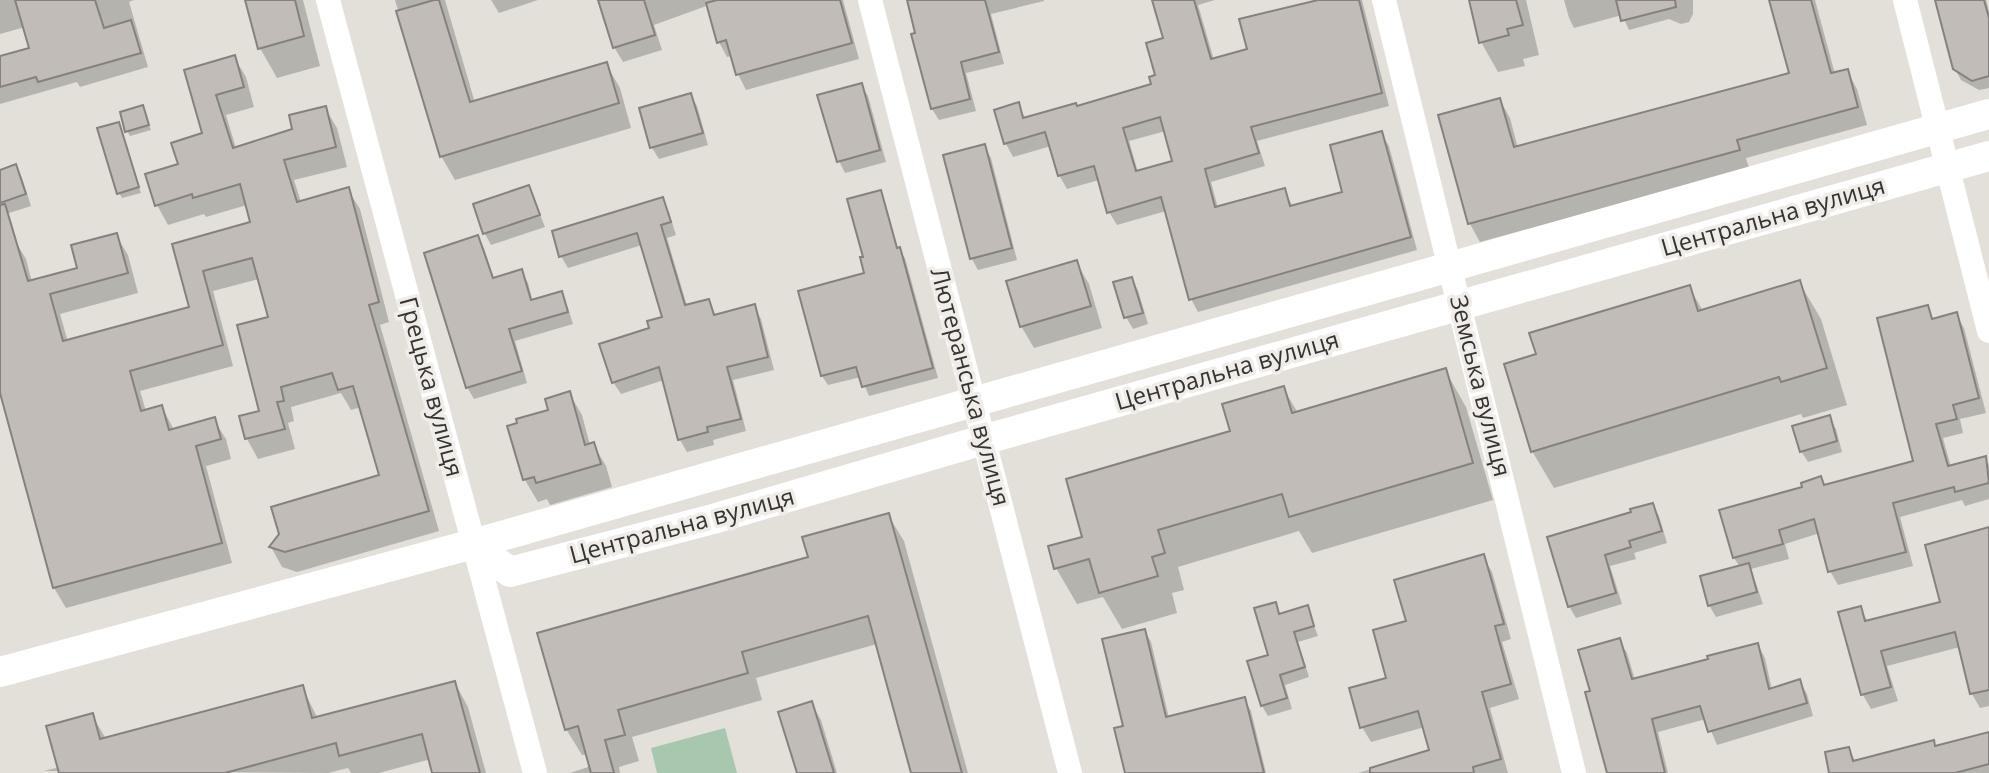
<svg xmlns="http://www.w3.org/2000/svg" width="1989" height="773" font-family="'Open Sans',sans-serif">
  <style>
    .green { fill: #a7c7ae }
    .shadow { fill: #0003; fill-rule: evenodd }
    .building { fill: #c2bcb9; stroke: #86817e; stroke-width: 2; fill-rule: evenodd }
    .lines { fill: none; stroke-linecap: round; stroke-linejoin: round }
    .minor { stroke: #fff; stroke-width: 24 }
    .major { stroke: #fff; stroke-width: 30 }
    .labels { text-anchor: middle; stroke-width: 7; stroke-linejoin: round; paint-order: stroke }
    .street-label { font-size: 24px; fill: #353432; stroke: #f0ede8 }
  </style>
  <rect width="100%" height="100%" fill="#e3e0da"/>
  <!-- green -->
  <polygon class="green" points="725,728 737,773 657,773 651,748"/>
  <!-- shadow -->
  <g class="shadow">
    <polygon points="0,0 134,0 129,2 148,67 80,87 77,82 0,104 0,58 31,49 25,27 0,34"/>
    <polygon points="247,0 303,0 320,66 277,78 260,48"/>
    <polygon points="395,0 445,0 475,103 606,64 620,88 631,128 455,180 441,156"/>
    <polygon points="491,0 538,0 499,13"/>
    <polygon points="600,0 843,0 859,59 746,90 738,74 732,56 727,57 719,42 709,5 654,25 662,50 623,62 614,47"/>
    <polygon points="909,0 1044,0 1044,1 991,14 1004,64 966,73 976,111 939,120 932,109 914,35 917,34"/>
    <path d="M1154,0H1215L1198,5L1214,60L1249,50L1314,3L1313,0H1362L1389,106L1257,141L1265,166L1211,182L1218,208L1284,190L1293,207L1345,193L1381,133L1389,146L1417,250L1198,312L1191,299L1166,211L1117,225L1109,212L1099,180L1067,189L1059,175L1051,146L1013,157L1006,144L996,111L1018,105L1026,119L1077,107L1153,85L1165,39ZM1166,131L1174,162L1138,172L1129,141Z"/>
    <polygon points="1471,0 1526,0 1539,55 1523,59 1525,66 1498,72 1481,42"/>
    <polygon points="1564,0 1693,0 1693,14 1689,22 1681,24 1669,19 1629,30 1622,15 1574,28 1569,18"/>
    <polygon points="1771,0 1815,0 1835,74 1847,71 1857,89 1867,125 1746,158 1749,168 1480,242 1470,224 1440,117 1500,100 1510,118 1518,148 1791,75"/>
    <polygon points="1937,0 1986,0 1989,11 1989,88 1979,90 1961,80 1955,69"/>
    <polygon points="234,57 246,77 254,107 226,115 236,148 294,131 325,108 337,128 347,167 294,180 301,202 348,190 360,209 389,322 380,325 439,531 297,572 282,567 271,547 381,477 361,407 351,410 341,393 291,407 294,421 288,423 295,449 258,459 247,439 241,417 261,412 270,319 259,279 213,291 233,366 140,391 146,411 162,407 174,430 214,420 226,439 231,459 206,466 232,563 66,608 54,588 0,386 0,243 14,239 26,259 32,282 79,269 116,235 128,255 138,293 60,314 68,342 192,308 174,245 252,224 247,205 206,217 204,214 168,225 157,205 180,165 204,135 186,71"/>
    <polygon points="861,85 868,96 886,162 845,173 839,161"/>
    <polygon points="690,95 697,106 708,145 659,159 652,148 641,109"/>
    <polygon points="142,108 151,130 130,136 127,131"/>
    <polygon points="118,124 141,193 122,198 119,193"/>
    <polygon points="984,146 991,158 1017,260 978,270 972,259 945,156"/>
    <polygon points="16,166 22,178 31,206 0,216 0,171"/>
    <polygon points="529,187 545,227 491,245 485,234 475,205"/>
    <polygon points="880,192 885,202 898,249 905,258 938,378 869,396 861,377 828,385 822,376 800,292 866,275 865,258"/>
    <polygon points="662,199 669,212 676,235 667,238 687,306 709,301 716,316 754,306 761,319 774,370 733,380 746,431 713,440 714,445 687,452 680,440 664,380 621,394 613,382 651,329 664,318 642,245 568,268 561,256"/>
    <polygon points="477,237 484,248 494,279 521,271 528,283 533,302 561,293 567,305 573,324 515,341 527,383 474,399 467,387"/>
    <polygon points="1076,262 1089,284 1102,328 1034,348 1021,326"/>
    <polygon points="1131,279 1138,290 1148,324 1133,329 1126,317"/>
    <polygon points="1799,282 1821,319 1847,405 1803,418 1801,414 1554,488 1532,451 1538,355 1689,287 1703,311"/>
    <polygon points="1927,308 1934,320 1956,314 1964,328 1986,413 1960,419 1963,433 1943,438 1951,467 1985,458 1989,465 1989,499 1965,506 1962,500 1900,517 1913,566 1838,585 1830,571 1820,533 1785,544 1789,559 1751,569 1763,604 1716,617 1709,605 1740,567 1734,558 1721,511 1805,488 1820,479 1825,487 1915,462"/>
    <polygon points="1445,370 1466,407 1493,500 1312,553 1299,531 1178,567 1184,590 1172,593 1177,613 1122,629 1103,597 1077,604 1056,568 1085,538 1232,432 1283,388 1298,413"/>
    <polygon points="569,393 582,415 590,445 593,444 606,466 612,487 550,505 547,499 538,502 525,480 509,427 550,411"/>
    <polygon points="1829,418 1836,429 1842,452 1808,462 1801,451"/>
    <polygon points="1652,505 1659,516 1667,543 1634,553 1636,559 1610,566 1622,604 1576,618 1569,606 1633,514"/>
    <polygon points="888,515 904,541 968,773 913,773 877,644 756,678 762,700 632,737 639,761 619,767 620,773 570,773 591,766 588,754 582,755 566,729 810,559"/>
    <polygon points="1989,529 1989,706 1980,708 1972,694 1960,647 1887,666 1898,701 1871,709 1863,695 1860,608 1868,622 1942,603"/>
    <polygon points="1483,557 1492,572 1511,639 1502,642 1519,699 1490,708 1508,773 1358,773 1432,751 1425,727 1371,742 1362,727 1388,679 1408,622"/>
    <polygon points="1275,604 1281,615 1307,607 1318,636 1298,642 1309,677 1285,685 1292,709 1268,716 1262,706 1249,663 1270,656"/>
    <polygon points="1145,631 1151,642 1169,718 1244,699 1251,711 1266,773 1127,773 1125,728"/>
    <polygon points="1619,640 1627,653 1635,680 1758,645 1765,658 1772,690 1799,681 1807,694 1813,716 1717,745 1706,719 1658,732 1668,773 1609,773 1592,692"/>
    <polygon points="455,683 468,707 486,773 434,773 431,759 379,773 351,773 348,768 328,773 44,771 60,767 92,715 106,739 302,687 318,719"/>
    <polygon points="811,703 821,720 837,773 798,773"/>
    <polygon points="1989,734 1989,773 1831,773 1848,749 1856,762 1936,748"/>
  </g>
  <!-- building -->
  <g class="building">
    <polygon points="15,0 95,0 104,28 131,20 141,53 38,82 36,77 0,87 0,56 29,48"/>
    <polygon points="245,0 295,0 304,36 258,49"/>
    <polygon points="434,0 439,0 470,102 607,62 619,103 440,157 396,11"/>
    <polygon points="598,0 644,0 655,35 613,48"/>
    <polygon points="717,0 840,0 852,43 736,75 726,40 717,43 706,3"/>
    <polygon points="907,0 985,0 999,52 961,62 970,99 931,109 911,34 915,33"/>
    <path d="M1152,0H1194L1211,59L1247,49L1239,19L1318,0H1359L1382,93L1251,127L1259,153L1205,169L1215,207L1285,188L1290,206L1342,192L1330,145L1382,131L1411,237L1189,300L1161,197L1107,213L1094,166L1058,176L1045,132L1004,144L994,110L1019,102L1023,118L1076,103L1077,106L1151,84L1149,77L1155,75L1146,43L1163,38ZM1160,117L1172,161L1136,171L1123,128Z"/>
    <polygon points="1469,0 1516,0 1523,25 1507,29 1509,35 1479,43"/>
    <polygon points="1616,0 1675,0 1676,7 1621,21"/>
    <polygon points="1769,0 1811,0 1831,73 1848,69 1858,107 1737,140 1740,150 1468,224 1438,115 1500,98 1514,147 1789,73"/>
    <polygon points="1935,0 1984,0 1989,18 1989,76 1972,81 1953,69"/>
    <polygon points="235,55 244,87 216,95 233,148 292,129 289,115 326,106 336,147 284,160 297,202 349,187 379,302 369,305 429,511 285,552 269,547 279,534 271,507 379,475 353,386 338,390 332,373 281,387 284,401 277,402 285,429 245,439 239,416 259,411 237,325 268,317 252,258 203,271 223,345 130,371 141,411 162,405 169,430 215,417 221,439 196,446 222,543 53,588 0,393 0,205 5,204 28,281 77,268 71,245 117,233 128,273 50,294 63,341 189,307 172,244 250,222 240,184 193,198 192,194 155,206 145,174 178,164 171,143 202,133 184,70"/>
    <polygon points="862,83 880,150 837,162 817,95"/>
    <polygon points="691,93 703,133 650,148 639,108"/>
    <polygon points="143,105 149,125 125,132 120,112"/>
    <polygon points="119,122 139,187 117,194 97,128"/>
    <polygon points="985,144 1012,248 970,259 943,155"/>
    <polygon points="16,164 26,194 0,203 0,170"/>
    <polygon points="529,185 540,215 483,234 473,204"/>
    <polygon points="881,190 897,248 900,247 933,368 862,387 856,367 821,376 798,291 864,273 860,257 863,257 847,199"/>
    <polygon points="663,197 671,222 661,225 685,305 709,299 714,315 755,304 768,357 727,367 741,419 707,427 708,432 678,440 659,367 612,383 599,344 649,328 647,321 662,317 637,233 559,257 552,231"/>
    <polygon points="478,235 493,278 522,269 531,300 562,291 568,312 509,329 522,371 466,388 424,253"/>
    <polygon points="1077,260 1091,306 1020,327 1006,281"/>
    <polygon points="1132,277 1143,313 1124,318 1113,282"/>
    <polygon points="1800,280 1827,368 1781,382 1779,377 1531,452 1504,364 1536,354 1529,333 1690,285 1698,311"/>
    <polygon points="1928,305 1932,319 1957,312 1979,398 1953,405 1957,419 1936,424 1948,466 1986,456 1989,483 1955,492 1954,487 1893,503 1906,552 1828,572 1814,519 1779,530 1783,544 1733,558 1719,510 1802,487 1801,483 1821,476 1824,485 1913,461 1877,318"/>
    <polygon points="1446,368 1473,463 1289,517 1282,494 1158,530 1165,553 1152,557 1158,576 1099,593 1089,559 1054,569 1048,546 1082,537 1066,479 1230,431 1222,404 1284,386 1292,413"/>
    <polygon points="570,391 585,445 594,442 601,464 536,483 534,477 523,480 507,426 517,423 516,419 548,410 545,399"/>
    <polygon points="1830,415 1837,441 1800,452 1792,426"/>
    <polygon points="1653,503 1662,531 1629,541 1631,547 1605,555 1616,593 1568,607 1547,537 1631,512 1630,509"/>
    <polygon points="889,513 962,773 911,773 868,616 742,652 748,673 618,710 625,735 605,740 614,773 591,773 578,726 565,730 537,633 808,557 802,537"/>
    <polygon points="1989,527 1989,690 1970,694 1955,632 1881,651 1891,687 1861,695 1838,612 1861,606 1865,621 1940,602 1925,545"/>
    <polygon points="1484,554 1504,624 1495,626 1511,684 1482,692 1501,759 1473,767 1474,773 1370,773 1370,768 1429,750 1418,711 1360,728 1349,688 1386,678 1373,630 1406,621 1394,580"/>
    <polygon points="1749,563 1757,592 1708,606 1700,576"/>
    <polygon points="1276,602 1279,614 1308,605 1314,626 1294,632 1305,667 1280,675 1287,698 1261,706 1247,661 1268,655 1254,608"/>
    <polygon points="1145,629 1166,717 1245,697 1264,773 1125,773 1114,728 1123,726 1102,639"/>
    <polygon points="1620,638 1632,679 1708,659 1707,656 1758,643 1769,689 1800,679 1807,703 1708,732 1700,706 1652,719 1665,773 1607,773 1585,692 1590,691 1578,650"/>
    <polygon points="455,681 480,773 432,773 422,734 339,756 336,743 225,773 59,773 46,726 93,713 100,739 303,685 312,718"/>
    <polygon points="812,701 834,773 797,773 778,712"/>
    <polygon points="1989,732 1989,764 1955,773 1829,773 1825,752 1849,747 1853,761 1934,740 1935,746"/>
  </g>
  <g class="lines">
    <!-- minor -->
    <g class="minor">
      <polyline points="328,0 535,773"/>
      <polyline points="870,0 1070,773"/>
      <polyline points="1384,0 1574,773"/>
      <polyline points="1905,0 1989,331"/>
    </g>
    <!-- major -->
    <g class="major">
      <polyline points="473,544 510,572 713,519 983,440 1989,156"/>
      <polyline points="0,672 473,544 1989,114"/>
    </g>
  </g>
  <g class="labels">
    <!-- street labels -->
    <g class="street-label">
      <text transform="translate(1773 217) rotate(-16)" y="8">Центральна вулиця</text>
      <text transform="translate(1227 371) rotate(-16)" y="8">Центральна вулиця</text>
      <text transform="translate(1480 386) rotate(76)" y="8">Земська вулиця</text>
      <text transform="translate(431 387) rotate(75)" y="8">Грецька вулиця</text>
      <text transform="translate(970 387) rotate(75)" y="8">Лютеранська вулиця</text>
      <text transform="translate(682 526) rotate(-15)" y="8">Центральна вулиця</text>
    </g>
  </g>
</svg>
